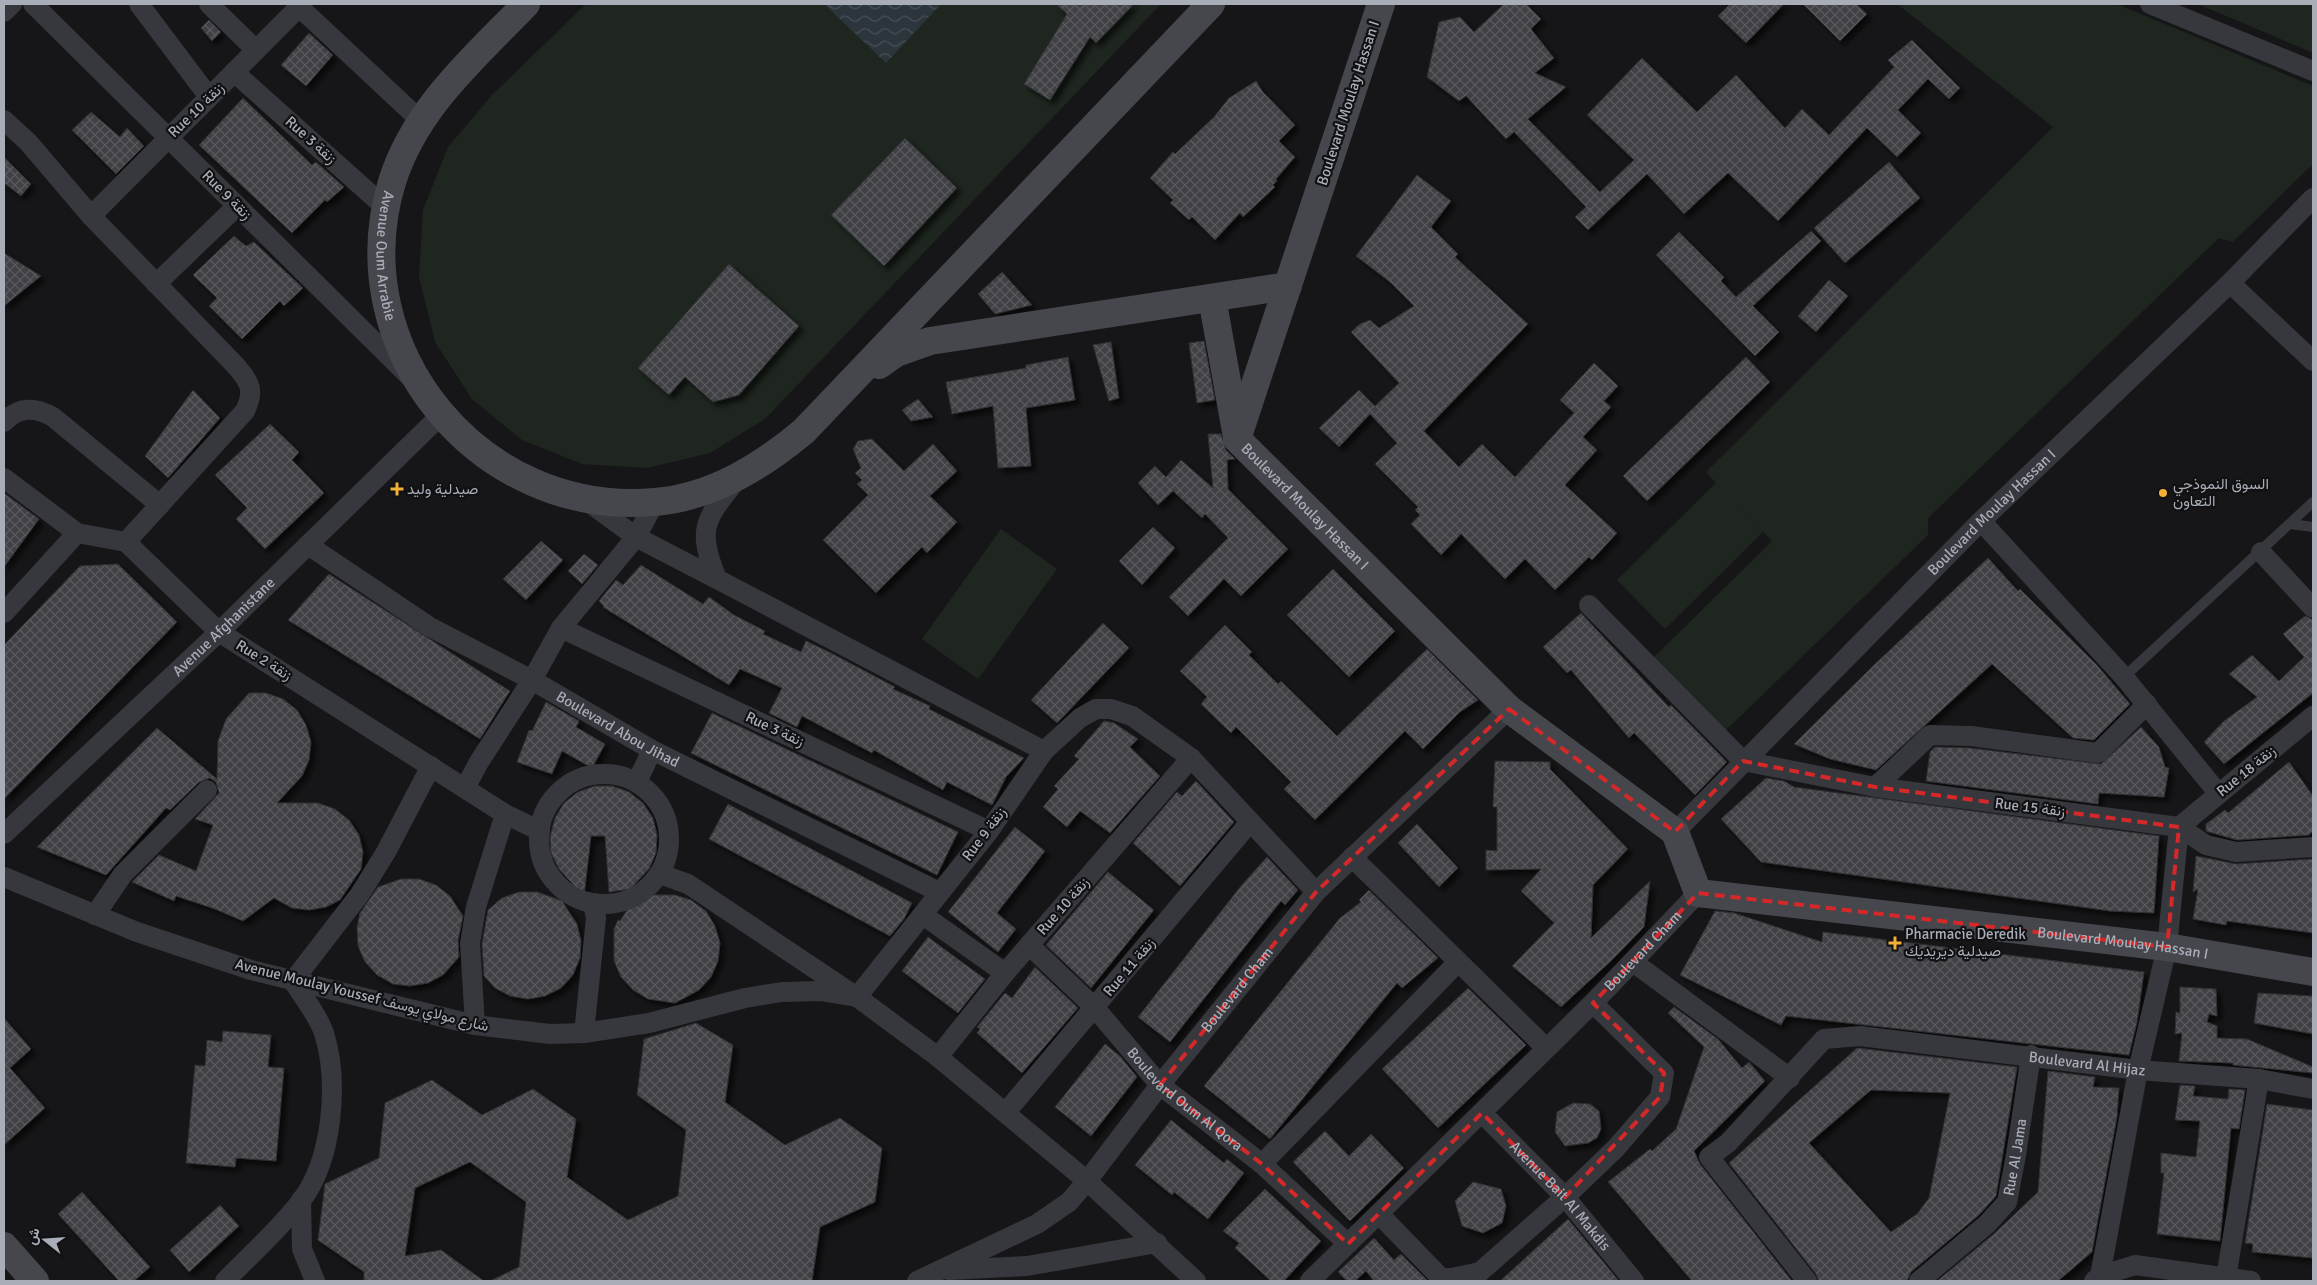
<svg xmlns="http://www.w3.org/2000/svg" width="2317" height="1285" font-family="Signika,Vazirmatn,sans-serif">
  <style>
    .green { fill: #1e261f }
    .water { fill: url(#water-waves) }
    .building { fill: url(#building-cross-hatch); stroke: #303034; fill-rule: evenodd; filter: url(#shadow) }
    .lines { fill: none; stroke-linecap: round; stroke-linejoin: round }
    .lane { stroke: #37383d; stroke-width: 10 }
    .street { stroke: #37383d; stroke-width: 20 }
    .secondary { stroke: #45474d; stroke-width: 28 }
    .marked { fill: none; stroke: #d62828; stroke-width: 4; stroke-dasharray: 10 6; stroke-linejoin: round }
    .poi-dot { fill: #f2b134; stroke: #111113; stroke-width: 2 }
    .labels { text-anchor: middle; stroke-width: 4.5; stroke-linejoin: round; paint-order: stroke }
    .street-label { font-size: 15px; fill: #a8adb8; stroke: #111113 }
    .poi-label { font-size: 15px; fill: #a8adb8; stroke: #111113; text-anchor: start }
  </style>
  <defs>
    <pattern id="water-waves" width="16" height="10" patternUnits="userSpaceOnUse" patternTransform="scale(1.25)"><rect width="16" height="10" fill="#2c353c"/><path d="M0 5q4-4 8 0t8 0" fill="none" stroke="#485056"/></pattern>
    <pattern id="building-cross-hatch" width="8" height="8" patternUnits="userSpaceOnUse" patternTransform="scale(1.25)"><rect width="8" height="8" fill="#404145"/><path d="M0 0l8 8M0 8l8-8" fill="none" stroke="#595a5e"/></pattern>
    <filter id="shadow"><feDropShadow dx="4.5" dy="4.5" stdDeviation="2.5" flood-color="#0009"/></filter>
  </defs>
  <rect width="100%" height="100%" fill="#161618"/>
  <!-- green -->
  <g class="green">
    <polygon points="586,4 1161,4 765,419 710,453 647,468 582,464 522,440 472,399 435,342 419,277 423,210 448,147 492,95"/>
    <polygon points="1897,4 2117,4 2313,86 2313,164 2233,242 2219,238 1928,518 1928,535 1721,735 1650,661 1772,541 1724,492 1763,532 1665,629 1617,580 1716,483 1706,472 2053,127"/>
    <polygon points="2198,4 2313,4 2313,53"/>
    <polygon points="1001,529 1057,569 978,679 922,639"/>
  </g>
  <!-- water -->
  <polygon class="water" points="824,4 941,4 886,63"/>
  <!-- building -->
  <g class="building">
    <polygon points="1056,4 1134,4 1096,43 1090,37 1050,100 1024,84 1067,14"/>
    <polygon points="1504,4 1526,4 1541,19 1531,29 1554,58 1535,73 1566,87 1528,119 1600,192 1634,160 1587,115 1642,58 1697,112 1736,75 1785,128 1802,109 1829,135 1894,67 1888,60 1912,40 1960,88 1949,99 1928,79 1898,110 1921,133 1897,157 1867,128 1778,221 1728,173 1684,214 1647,174 1588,230 1575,217 1586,207 1514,132 1506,139 1466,96 1459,101 1427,77 1439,22 1460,17 1474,32"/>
    <polygon points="1730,4 1784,4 1746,43 1718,16"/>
    <polygon points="1803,4 1856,4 1867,14 1840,41"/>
    <polygon points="209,20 221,32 212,41 201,28"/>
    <polygon points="309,33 333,55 306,86 281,65"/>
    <polygon points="1256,81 1263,92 1295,125 1279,141 1295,157 1276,179 1277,181 1273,185 1275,187 1243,217 1240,213 1215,240 1192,217 1189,220 1170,203 1173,200 1150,178 1173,152 1175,154 1214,117 1229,98"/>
    <polygon points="243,98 312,165 316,162 344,187 327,202 325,200 292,233 199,145"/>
    <polygon points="91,112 120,137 127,128 144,146 116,174 72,130"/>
    <polygon points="905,138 957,188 884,266 831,215"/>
    <polygon points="4,157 31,184 21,196 4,183"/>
    <polygon points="1889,162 1920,198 1845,263 1814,228"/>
    <polygon points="1417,175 1451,201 1431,227 1458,254 1455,257 1528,324 1424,431 1459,467 1482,444 1515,477 1574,413 1560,400 1594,363 1618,386 1604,401 1611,407 1583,437 1597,450 1565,485 1617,533 1592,560 1589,557 1555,590 1525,559 1505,579 1461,534 1441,555 1411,524 1420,515 1415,510 1418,507 1375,464 1397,443 1370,414 1339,447 1319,428 1359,390 1375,406 1399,383 1351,332 1360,324 1370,320 1379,328 1414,306 1390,282 1356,256"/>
    <polygon points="1811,231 1821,241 1753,306 1779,332 1755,356 1656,255 1679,232 1724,277 1721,281 1736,297"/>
    <polygon points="234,236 246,246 254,242 303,288 284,306 280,301 242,339 209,306 217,298 193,275"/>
    <polygon points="4,253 41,276 4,306"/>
    <polygon points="729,264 799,326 739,395 713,402 685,377 669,395 638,368"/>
    <polygon points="1002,272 1032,305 995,314 978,294"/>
    <polygon points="1829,280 1848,296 1816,332 1798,316"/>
    <polygon points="1204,341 1215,400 1197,403 1189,343"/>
    <polygon points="1111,342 1119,398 1109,401 1093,345"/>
    <polygon points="1068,357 1075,400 1026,408 1031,466 998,468 993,406 952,414 946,382 1026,368 1026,365"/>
    <polygon points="1746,357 1770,382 1647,501 1623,476"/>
    <polygon points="193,390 220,418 168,478 145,456"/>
    <polygon points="918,399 933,417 911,421 902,410"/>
    <polygon points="270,424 299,452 292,460 324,493 265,549 236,519 247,508 215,475"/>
    <polygon points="1208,434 1221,434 1226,450 1235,459 1227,460 1228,489 1288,549 1241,596 1224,579 1188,616 1169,597 1228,538 1205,514 1202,518 1173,491 1158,505 1138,483 1155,466 1166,477 1181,460 1213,488"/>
    <polygon points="872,439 904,471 933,444 957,471 930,496 957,522 927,553 922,547 876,593 823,540 868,495 857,484 862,480 855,473 861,468 853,449 858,441"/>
    <polygon points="4,493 39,519 4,567"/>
    <polygon points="1153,527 1175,548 1142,585 1119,561"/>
    <polygon points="541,541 563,560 526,600 503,579"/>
    <polygon points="584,554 598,565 582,584 568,571"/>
    <polygon points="1988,558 2018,591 2020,589 2096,664 2130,704 2094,740 2073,738 1992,664 1876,770 1830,759 1794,744 1875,664"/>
    <polygon points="118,564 177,622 4,799 4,645 80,566"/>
    <polygon points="641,565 703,604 709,597 734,615 765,631 763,634 801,652 806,641 831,653 895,687 893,689 930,706 929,709 1024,758 1006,777 992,805 947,782 943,790 874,750 872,753 802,716 797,727 769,713 782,688 740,669 729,685 603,607 604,606 599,601 616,580 623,585"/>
    <polygon points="1333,569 1395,631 1349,677 1287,615"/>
    <polygon points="329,574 510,691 480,739 288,620"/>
    <polygon points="1581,613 1669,707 1671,705 1727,762 1695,795 1634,733 1629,738 1571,670 1567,673 1543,647"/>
    <polygon points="2305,616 2313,620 2313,693 2224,764 2204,742 2224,721 2257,697 2229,674 2252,655 2279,681 2304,657 2283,634"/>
    <polygon points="1103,623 1129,648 1057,723 1031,700"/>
    <polygon points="1225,625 1252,652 1249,655 1278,684 1281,681 1337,736 1427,649 1478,700 1460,712 1423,749 1405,731 1315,820 1284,789 1291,782 1236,727 1231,733 1201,704 1207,697 1180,671"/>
    <polygon points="249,693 266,693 283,699 297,710 306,725 311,742 309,760 302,776 277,803 318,803 335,809 349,820 359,835 363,852 361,869 340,900 326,907 309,910 292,908 274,898 243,921 215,909 176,896 174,901 132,882 159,855 196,871 213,825 195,819 219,793 216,782 210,778 199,782 170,810 166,808 106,875 37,847 157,728 217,779 218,741 226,719"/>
    <polygon points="546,702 579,721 576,727 605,744 592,768 562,751 552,774 517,762 529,730 532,731"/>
    <polygon points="712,713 958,832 937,875 691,753"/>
    <polygon points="1104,721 1114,723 1138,739 1130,747 1160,776 1110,833 1080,811 1067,827 1043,807 1058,789 1054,786 1079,759 1074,756"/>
    <polygon points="2141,727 2159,747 2165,767 2169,768 2164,797 2099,793 2098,804 1926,781 1930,752 1935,747 1970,748 2101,764"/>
    <polygon points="1495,761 1550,762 1550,769 1628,849 1593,885 1591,938 1650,881 1644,927 1612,960 1561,1007 1512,966 1554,923 1521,891 1541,869 1486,870 1486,850 1497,851 1497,807 1493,807"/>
    <polygon points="2289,762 2313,796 2313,831 2309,835 2237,840 2206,831 2206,824 2225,810 2228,813"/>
    <polygon points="1766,778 1784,781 1794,787 2159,836 2154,913 2110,911 1761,862 1721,819"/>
    <polygon points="1196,781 1234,822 1180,886 1133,843 1177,792 1182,796"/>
    <polygon points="595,786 612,786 629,792 643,803 653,818 657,835 656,853 649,869 630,889 609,892 605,836 591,836 584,896 559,869 551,853 550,837 555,818 564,803 578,792"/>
    <polygon points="728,804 912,903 904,919 890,936 709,839"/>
    <polygon points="1417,824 1458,868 1439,887 1398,843"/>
    <polygon points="1015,827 1045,851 997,913 1016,929 998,952 948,912"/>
    <polygon points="2196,856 2236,864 2313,859 2313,933 2227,921 2226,925 2193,919 2198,889 2193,892"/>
    <polygon points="1267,857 1298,890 1285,905 1281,901 1170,1042 1138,1017 1241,886"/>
    <polygon points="1108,872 1154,910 1091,988 1046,945"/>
    <polygon points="401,879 419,879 436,885 450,896 463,916 458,941 459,957 443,975 428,983 410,986 393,984 377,975 365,962 358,946 357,928 360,913 378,887"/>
    <polygon points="1369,890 1438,958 1402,988 1397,983 1270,1139 1204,1086 1340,918 1361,902 1359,900"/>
    <polygon points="519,892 537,892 562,901 577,924 581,941 580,958 573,975 561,988 545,996 528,999 510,996 495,988 484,976 482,944 488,910 502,898"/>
    <polygon points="637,895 675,895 691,900 706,911 715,926 720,943 718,961 711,977 699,990 675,1003 648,999 633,990 621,977 614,961 614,929 618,920 620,921"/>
    <polygon points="1715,911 1734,913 1822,942 1823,932 2144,972 2137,1022 2129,1055 1786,1016 1781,1025 1680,975"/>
    <polygon points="928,937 985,979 958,1013 902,971"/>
    <polygon points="1035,967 1078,1008 1022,1073 977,1033 980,1029 977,1027 1005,993 1012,998"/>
    <polygon points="2180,987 2216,989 2217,1016 2209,1014 2207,1022 2217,1026 2217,1038 2247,1039 2313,1067 2313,1073 2233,1065 2233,1063 2179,1061 2182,1033 2175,1034 2176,1012 2180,1013"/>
    <polygon points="1468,988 1526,1045 1438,1128 1382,1069"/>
    <polygon points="2258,993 2313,996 2313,1034 2254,1023"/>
    <polygon points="1674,1007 1718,1039 1742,1068 1749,1062 1765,1081 1694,1151 1700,1164 1792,1281 1692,1281 1608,1182 1650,1149 1652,1151 1676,1129 1704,1047 1668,1013"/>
    <polygon points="4,1018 31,1049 10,1068 45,1108 4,1145"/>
    <polygon points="696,1023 733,1045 725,1102 785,1145 840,1118 882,1148 875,1202 820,1227 812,1281 490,1281 519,1267 526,1202 470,1162 415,1188 405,1256 441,1250 484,1281 364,1281 364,1272 318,1240 325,1184 379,1158 385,1103 432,1080 482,1115 533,1089 576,1119 567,1177 628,1220 678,1196 686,1130 637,1095 644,1039"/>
    <polygon points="223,1031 271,1035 268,1067 284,1068 276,1161 236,1158 235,1167 186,1163 195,1065 205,1066 207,1040 222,1042"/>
    <polygon points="1105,1044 1120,1056 1137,1077 1091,1136 1055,1107"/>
    <path d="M1857,1048L2017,1067L1996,1196L1979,1215L1911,1272L1907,1281H1819L1816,1274L1729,1163ZM1871,1090L1950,1093L1929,1198L1917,1214L1891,1232L1809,1143Z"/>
    <polygon points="2048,1071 2095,1077 2093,1087 2119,1088 2117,1117 2092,1252 2058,1281 1937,1281 1995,1233 2038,1192"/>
    <polygon points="2180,1085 2195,1086 2193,1096 2228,1099 2229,1089 2245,1090 2239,1129 2231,1128 2220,1241 2157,1234 2164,1173 2161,1173 2161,1153 2196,1157 2200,1121 2175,1120"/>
    <polygon points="1573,1103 1590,1104 1599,1111 1601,1129 1597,1138 1588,1143 1565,1146 1555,1132 1557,1112"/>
    <polygon points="2267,1104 2313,1110 2313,1258 2252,1252 2253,1244 2245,1243"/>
    <polygon points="1171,1120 1224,1163 1227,1159 1244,1173 1208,1219 1174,1192 1172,1195 1135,1165"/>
    <polygon points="1325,1131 1349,1156 1371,1134 1404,1168 1350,1221 1293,1162"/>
    <polygon points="1473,1182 1501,1189 1506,1206 1502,1223 1483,1233 1462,1226 1455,1201"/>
    <polygon points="1265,1189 1321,1241 1284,1281 1271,1281 1235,1248 1239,1243 1223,1231"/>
    <polygon points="82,1192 150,1267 134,1281 119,1281 58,1214"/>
    <polygon points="220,1205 239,1226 189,1272 170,1250"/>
    <polygon points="1568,1219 1619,1281 1500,1281"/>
    <polygon points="1374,1238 1394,1260 1401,1254 1428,1281 1374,1281 1366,1271 1355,1281 1347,1281 1338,1272"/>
  </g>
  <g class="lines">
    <!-- lane -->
    <g class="lane">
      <polyline points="2290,524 2313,527"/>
      <polyline points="2124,677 2313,502"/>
    </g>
    <!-- street -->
    <g class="street">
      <polyline points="33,4 410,377"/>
      <polyline points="139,4 209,97"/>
      <polyline points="209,4 256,50"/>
      <polyline points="296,4 420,120"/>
      <polyline points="2150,4 2313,71"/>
      <polyline points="4,12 12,4"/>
      <polyline points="234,72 387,209"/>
      <path d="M4,120L28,142L91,216L237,367C250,383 255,390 245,411L126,542"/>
      <polyline points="91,216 302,4"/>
      <polyline points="2230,283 2313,361"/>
      <polyline points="156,284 237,206"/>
      <path d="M4,422C19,406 36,407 53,417L160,505"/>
      <polyline points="4,478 77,533 126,542 219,632 505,814 540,831"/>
      <path d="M583,498L636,537L717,579C696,527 705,520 738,478"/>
      <polyline points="1981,521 2124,677 2218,793"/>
      <path id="s1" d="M308,545L430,627L532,680L652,750L939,892"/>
      <polyline points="2261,552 2313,608"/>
      <polyline points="717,579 1044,751"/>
      <polyline points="1589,605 1743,761 1875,787 2179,827 2206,845 2236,852 2313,847"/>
      <polyline points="4,613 77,533"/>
      <polyline points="561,628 989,831"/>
      <circle cx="604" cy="839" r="65"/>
      <polyline points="637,782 652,750"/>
      <polyline points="1875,787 1930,735 1971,736 2098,753 2147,704"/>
      <polyline points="465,788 479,762 532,680 561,628 636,537 655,502"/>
      <polyline points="2179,827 2313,716"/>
      <path id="s2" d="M1675,832L1981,521L2230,283L2313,198"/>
      <path id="s3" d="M4,834L219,632L441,415"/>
      <polyline points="1352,857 1546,1048"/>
      <polyline points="660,874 688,884 857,997 989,831 1044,751 1080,718 1096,709 1111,709 1132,716 1191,758 1316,892"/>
      <polyline points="4,877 137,932 251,970 475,1025 550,1034 584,1033 649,1023 745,998 782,992 820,991 857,997 938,1057 1087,1181 1069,1202 1037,1224 917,1281"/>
      <polyline points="95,915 123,874 207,790"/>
      <polyline points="923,915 1005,973"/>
      <path id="s4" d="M1029,945L1095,1008L1160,1085L1262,1164L1348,1244"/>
      <polyline points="1633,962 1790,1078"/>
      <polyline points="475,1025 470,943 476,907 505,814"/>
      <polyline points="584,1033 596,918 593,903"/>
      <polyline points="938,1057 1005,973 1191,758"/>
      <polyline points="1006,1112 1250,822"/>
      <path id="s5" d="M1482,1113L1565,1197L1634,1281"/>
      <polyline points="1262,1164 1458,962"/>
      <polyline points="301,1200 302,1249 315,1281"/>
      <polyline points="1379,1214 1441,1278 1452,1278 1480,1272 1565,1197 1616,1148 1660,1097 1664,1073 1593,1003"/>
      <polyline points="949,1270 1027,1266 1157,1243"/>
      <polyline points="2100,1276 2138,1070 2167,947 2179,827"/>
      <polyline points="2226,1278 2259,1079"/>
      <path d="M225,1281C250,1255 279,1230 301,1201C333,1159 339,1082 324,1033C318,1015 303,997 293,981L360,894L386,852L431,766"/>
      <path id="s6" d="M1196,1281L1087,1181L1160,1085L1316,892L1509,709"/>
      <path id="s7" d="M1310,1281L1593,1003L1698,893"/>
      <path id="s8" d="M1807,1281L1709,1157L1728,1143L1824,1039L1860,1036L2138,1070L2259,1079L2313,1089"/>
      <path id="s9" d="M1919,1281L1987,1224L2007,1202L2016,1155L2031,1055"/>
      <polyline points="2094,1281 2100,1276 2135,1265 2251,1281"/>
    </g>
    <!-- secondary -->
    <g class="secondary">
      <path id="s10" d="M526,4C474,58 415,108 392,182C341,350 481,518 655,502C712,497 761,467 804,431L1211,4"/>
      <path id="s11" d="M1381,4L1237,439L1509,709L1675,832L1698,893L2167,947L2313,972"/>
      <polyline points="1212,298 1237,437"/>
      <polyline points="879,365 896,353 930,341 1288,286"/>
      <polyline points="4,1246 35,1281"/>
    </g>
  </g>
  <!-- marked area -->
  <path class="marked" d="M1509,709L1675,832L1743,761L1875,787L2179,827L2167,947L1698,893L1593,1003L1664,1073L1660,1097L1565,1197L1482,1113L1348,1244L1262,1164L1160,1085L1316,892Z"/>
  <!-- markers -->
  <g class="poi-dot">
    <path d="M394.5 481.5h5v5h5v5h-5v5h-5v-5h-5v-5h5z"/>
    <circle cx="2163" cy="493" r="5"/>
    <path d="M1892.5 935.5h5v5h5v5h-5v5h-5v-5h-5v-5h5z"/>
  </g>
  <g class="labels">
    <!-- street labels -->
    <g class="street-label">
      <text transform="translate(1348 103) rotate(-72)" y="5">Boulevard Moulay Hassan I</text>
      <text transform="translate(196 110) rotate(-44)" y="5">Rue 10 زنقة</text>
      <text transform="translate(311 140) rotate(42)" y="5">Rue 3 زنقة</text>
      <text transform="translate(227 195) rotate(45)" y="5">Rue 9 زنقة</text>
      <text dy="5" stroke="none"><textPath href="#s10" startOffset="300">Avenue Oum Arrabie</textPath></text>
      <text dy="5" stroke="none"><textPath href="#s11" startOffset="554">Boulevard Moulay Hassan I</textPath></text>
      <text dy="5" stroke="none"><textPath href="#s2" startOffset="450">Boulevard Moulay Hassan I</textPath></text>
      <text dy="5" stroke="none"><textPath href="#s3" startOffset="302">Avenue Afghanistane</textPath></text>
      <text transform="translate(264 660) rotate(32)" y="5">Rue 2 زنقة</text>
      <text dy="5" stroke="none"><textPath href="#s1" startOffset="361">Boulevard Abou Jihad</textPath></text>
      <text transform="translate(775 729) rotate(25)" y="5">Rue 3 زنقة</text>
      <text transform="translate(2246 771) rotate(-39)" y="5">Rue 18 زنقة</text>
      <text transform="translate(2030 807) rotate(7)" y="5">Rue 15 زنقة</text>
      <text transform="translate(984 834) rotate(-53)" y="5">Rue 9 زنقة</text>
      <text transform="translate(1063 906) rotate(-49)" y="5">Rue 10 زنقة</text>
      <text dy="5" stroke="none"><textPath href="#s11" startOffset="1541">Boulevard Moulay Hassan I</textPath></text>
      <text dy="5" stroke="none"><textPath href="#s7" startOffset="469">Boulevard Cham</textPath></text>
      <text transform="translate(1129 967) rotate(-50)" y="5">Rue 11 زنقة</text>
      <text dy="5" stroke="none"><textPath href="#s6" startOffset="391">Boulevard Cham</textPath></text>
      <text transform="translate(362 995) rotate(14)" y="5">Avenue Moulay Youssef شارع مولاي يوسف</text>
      <text dy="5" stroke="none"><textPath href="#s8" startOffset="588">Boulevard Al Hijaz</textPath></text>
      <text dy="5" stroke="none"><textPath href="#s4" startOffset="220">Boulevard Oum Al Qora</textPath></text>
      <text dy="5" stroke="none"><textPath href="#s9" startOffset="164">Rue Al Jama</textPath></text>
      <text dy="5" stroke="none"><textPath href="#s5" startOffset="114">Avenue Bait Al Makdis</textPath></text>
    </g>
    <!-- poi labels -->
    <g class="poi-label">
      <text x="2173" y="489">السوق النموذجي<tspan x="2173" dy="17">التعاون</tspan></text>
      <text x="407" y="494">صيدلية وليد</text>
      <text x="1905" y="939">Pharmacie Deredik<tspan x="1905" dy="17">صيدلية ديريديك</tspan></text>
    </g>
  </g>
  <!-- border -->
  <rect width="2317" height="1285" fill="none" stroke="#a8adb8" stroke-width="10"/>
  <!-- north arrow -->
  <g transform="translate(45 1240) rotate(287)" stroke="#111113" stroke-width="4" paint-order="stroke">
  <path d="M0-4L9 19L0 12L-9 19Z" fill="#a8adb8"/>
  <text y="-8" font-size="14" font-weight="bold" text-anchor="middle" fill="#a8adb8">ش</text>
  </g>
</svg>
